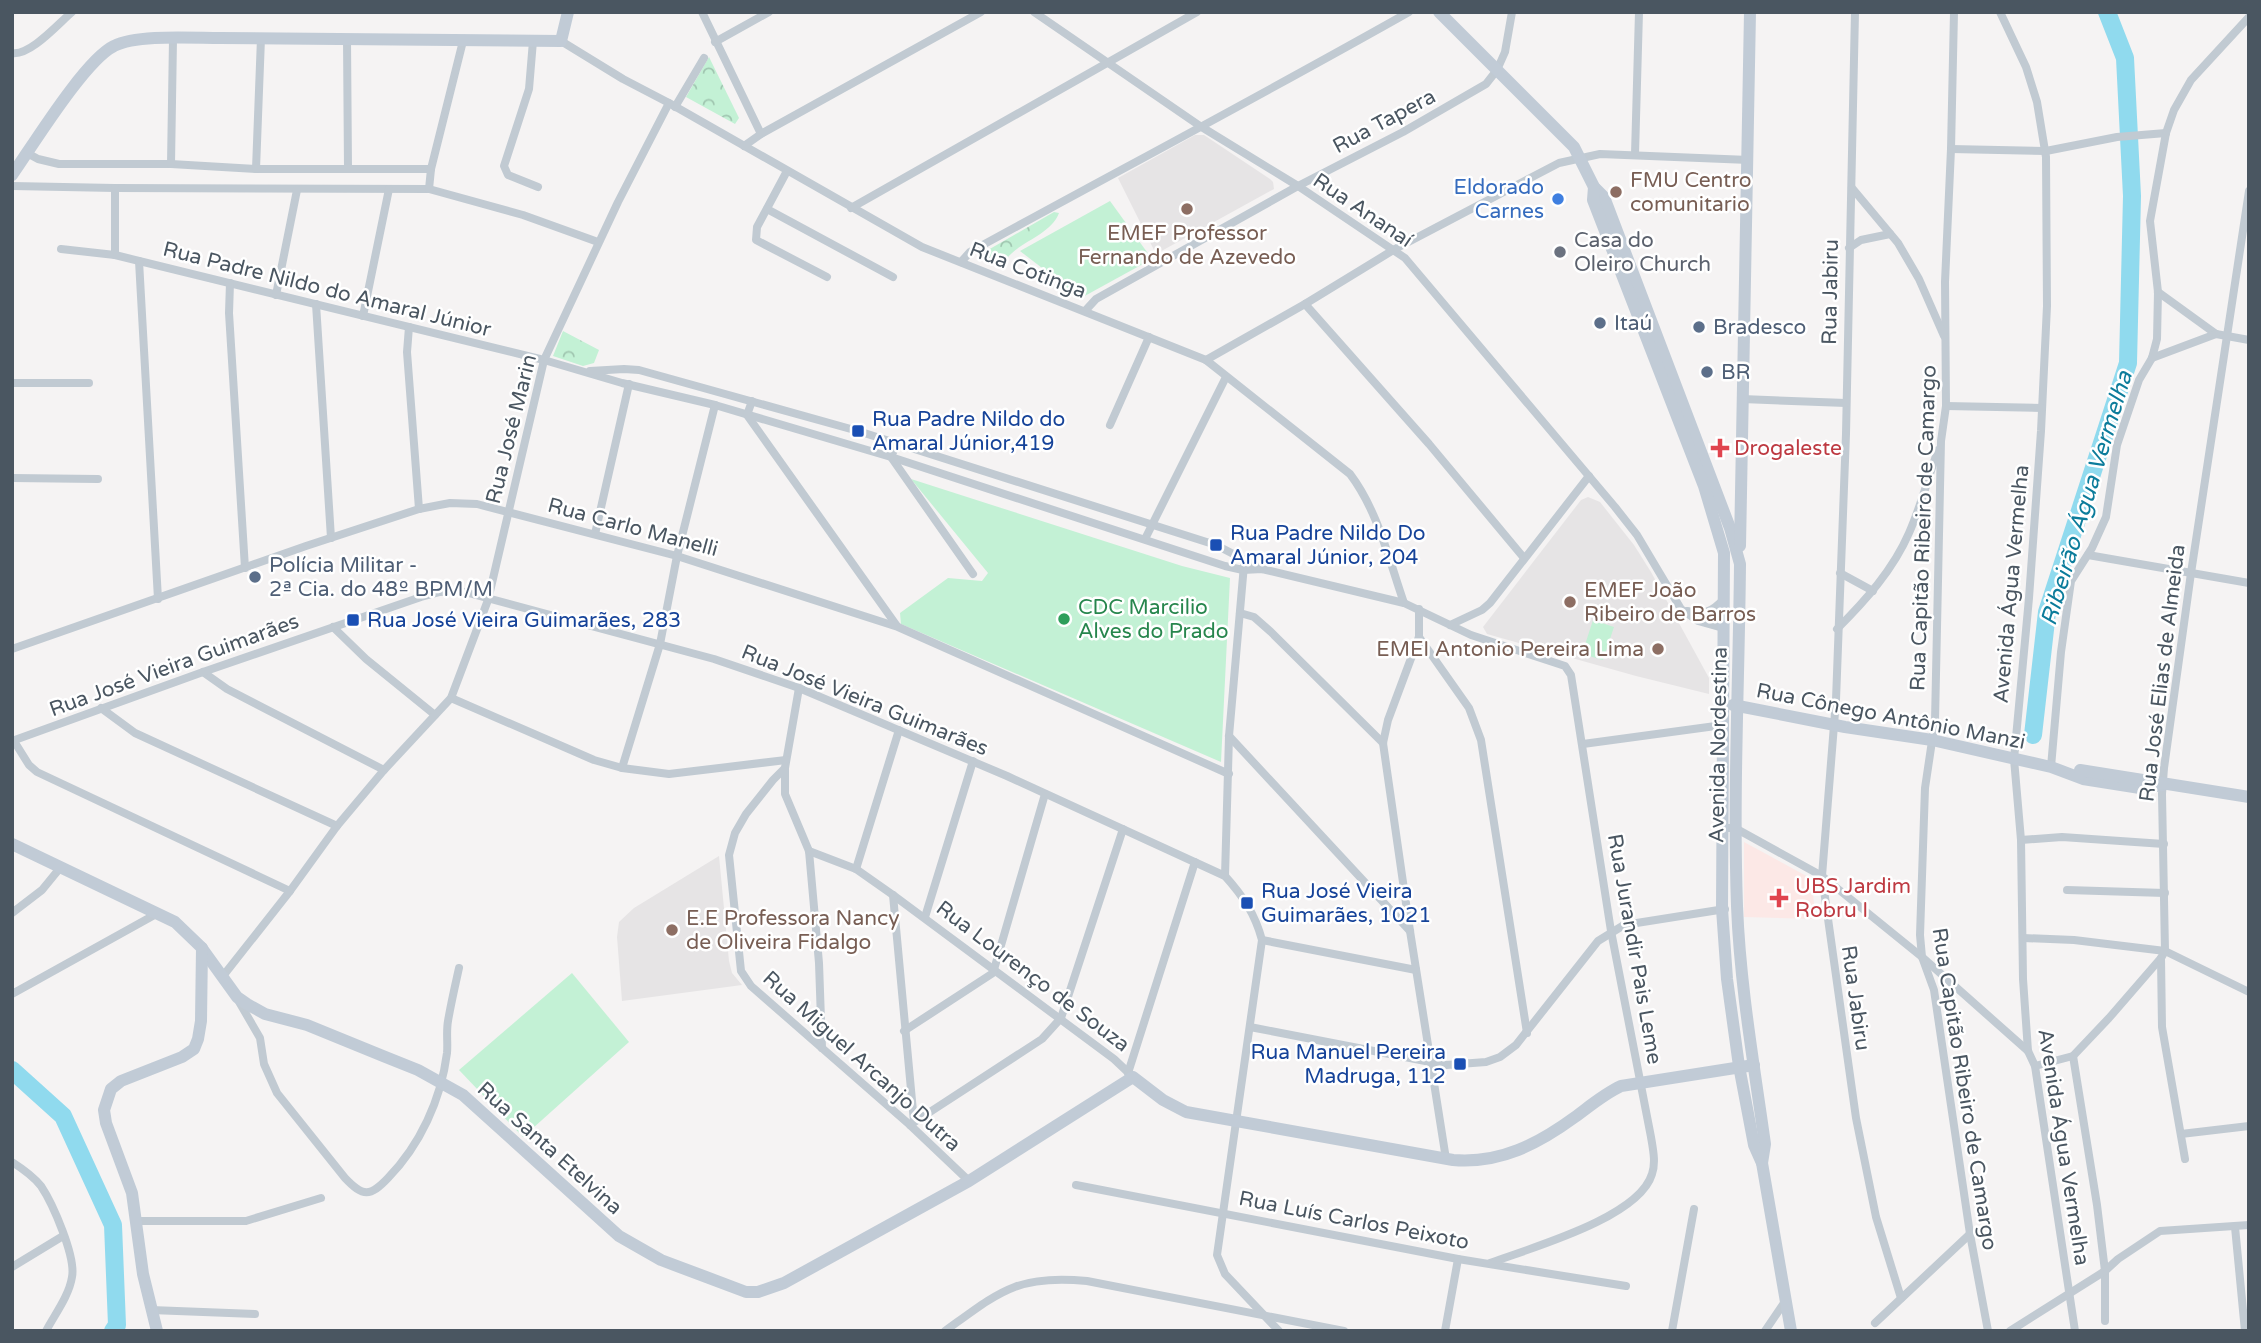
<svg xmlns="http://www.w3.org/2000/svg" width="2261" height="1343" font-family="'Varela Round',sans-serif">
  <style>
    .education { fill: #e6e4e5 }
    .medical { fill: #fce8e6 }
    .grass { fill: #c3f1d5 }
    .forest { fill: url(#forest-crowns) }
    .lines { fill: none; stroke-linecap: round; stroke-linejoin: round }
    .river { stroke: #90daee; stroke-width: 18 }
    .street { stroke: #c1cad2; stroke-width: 8 }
    .secondary { stroke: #c1cbd6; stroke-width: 12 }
    .education-dot { fill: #8d6e63; stroke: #fff; stroke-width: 2.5 }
    .shop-dot { fill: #3f7fe0; stroke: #fff; stroke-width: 2.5 }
    .worship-dot { fill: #6b7280; stroke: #fff; stroke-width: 2.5 }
    .service-dot { fill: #5c6f8a; stroke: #fff; stroke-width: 2.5 }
    .transit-dot { fill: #1a4fb4; stroke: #fff; stroke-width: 2.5 }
    .health-dot { fill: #e0444e; stroke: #fff; stroke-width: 2.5 }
    .leisure-dot { fill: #2e9e5b; stroke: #fff; stroke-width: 2.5 }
    .labels { text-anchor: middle; stroke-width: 5; stroke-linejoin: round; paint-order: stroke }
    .street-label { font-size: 21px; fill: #4a5661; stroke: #fff }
    .education-label { font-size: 21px; fill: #785e54; stroke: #fff; text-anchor: start }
    .shop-label { font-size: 21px; fill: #366cbe; stroke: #fff; text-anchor: end }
    .worship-label { font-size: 21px; fill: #5b616d; stroke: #fff; text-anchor: start }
    .service-label { font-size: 21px; fill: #4e5e75; stroke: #fff; text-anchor: start }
    .transit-label { font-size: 21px; fill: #164399; stroke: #fff; text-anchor: start }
    .health-label { font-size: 21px; fill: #be3a42; stroke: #fff; text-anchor: start }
    .leisure-label { font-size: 21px; fill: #27864d; stroke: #fff; text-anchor: start }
    .water-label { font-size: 23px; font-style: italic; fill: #0c7c9b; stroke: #fff }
  </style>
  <defs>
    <pattern id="forest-crowns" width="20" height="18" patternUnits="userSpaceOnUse" patternTransform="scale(1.75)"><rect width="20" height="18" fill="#c3f1d5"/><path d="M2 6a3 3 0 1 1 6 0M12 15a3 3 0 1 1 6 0" fill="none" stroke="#a0c6b0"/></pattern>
  </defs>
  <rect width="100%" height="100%" fill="#f5f3f3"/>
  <!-- education -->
  <g class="education">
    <polygon points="1195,135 1204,135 1270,179 1273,182 1274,189 1156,254 1118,178"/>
    <polygon points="1588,497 1600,502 1634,545 1651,572 1709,678 1709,694 1636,676 1487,634 1483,627 1581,500"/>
    <polygon points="719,856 729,961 732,973 742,985 622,1001 617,937 619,922 634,908"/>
  </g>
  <!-- medical -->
  <polygon class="medical" points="1744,842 1812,879 1815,919 1744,917"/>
  <!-- grass -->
  <g class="grass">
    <polygon points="1110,201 1152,259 1081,298 1020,251"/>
    <polygon points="911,479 1182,566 1230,578 1221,762 901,624 900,613 948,578 982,581 988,573"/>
    <polygon points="1593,620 1614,627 1603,660 1582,654"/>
    <polygon points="572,973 629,1042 523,1137 459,1070"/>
  </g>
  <!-- forest -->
  <g class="forest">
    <polygon points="709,57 739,118 735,124 686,97"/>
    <path d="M1054,212L1059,213C1051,234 1022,241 1008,257L1003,255L994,260H990L988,250Z"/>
    <polygon points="563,331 599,350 594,363 583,366 553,356"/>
  </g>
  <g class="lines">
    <!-- river -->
    <g class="river">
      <polyline points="2033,735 2047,612 2128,363 2132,196 2125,58 2107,12"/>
      <polyline points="12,1070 63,1116 113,1225 117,1325 113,1331"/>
    </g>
    <!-- street -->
    <g class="street">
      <polyline points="702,12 761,134"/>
      <polyline points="1034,12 1200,126 1298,186 1405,258 1615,507 1637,535 1681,609 1698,621 1723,628"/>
      <polyline points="1855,12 1846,434 1836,700 1822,876 1856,1118 1876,1217 1901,1298"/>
      <polyline points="1954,12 1951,149 1945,282 1946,406 1941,441 1935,721 1925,788 1920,935 1922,957 1934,990 1970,1234 1988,1331"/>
      <polyline points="2000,12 2026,67 2037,102 2046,157 2047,306 2041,431 2029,598 2014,759 2021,840 2023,979 2028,1051 2035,1066 2075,1331"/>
      <polyline points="347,39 348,169"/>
      <polyline points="533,41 529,89 504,166 508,175 538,187"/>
      <path d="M561,41L623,79L669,103L922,247L1206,360L1350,474C1378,511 1389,560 1404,603"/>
      <polyline points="715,42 769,12"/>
      <path d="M12,53C30,56 58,24 72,12"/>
      <polyline points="675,107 704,58"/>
      <polyline points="744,146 761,134 981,12"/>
      <polyline points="1951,149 2046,151 2117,137 2166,133"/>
      <polyline points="27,153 38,159 59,164 171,164 256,169 431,169"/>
      <polyline points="1635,154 1639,12"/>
      <polyline points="171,164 173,39"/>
      <polyline points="256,169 261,38"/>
      <polyline points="787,171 757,227 756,240 827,277"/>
      <polyline points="12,186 115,188 429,189 523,215 598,242"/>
      <polyline points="115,188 115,255"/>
      <polyline points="1852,188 1898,243 1919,279 1944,336"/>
      <polyline points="429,189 431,169 463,41"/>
      <polyline points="851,208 1197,12"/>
      <polyline points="767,209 893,277"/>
      <polyline points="1849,248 1861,240 1890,234"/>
      <path d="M61,249L115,255L544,360L622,383L715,405L891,457L1225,566L1243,570L1262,569L1404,603L1471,635L1565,666L1571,675L1611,931L1651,1137C1653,1149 1656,1163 1652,1174C1639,1218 1530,1248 1490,1263"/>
      <polyline points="139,261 158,599"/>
      <path d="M961,262L970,252C1116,172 1264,94 1409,12"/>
      <polyline points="230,283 229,313 245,568"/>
      <polyline points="2158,292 2216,334 2249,340"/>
      <polyline points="276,295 297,190"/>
      <polyline points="316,304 331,538"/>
      <polyline points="1305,304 1429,444 1524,558"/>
      <polyline points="1085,311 1096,299 1298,186 1403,132 1486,84 1497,70 1505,52 1512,12"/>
      <polyline points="363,316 389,189"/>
      <polyline points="409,327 407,352 419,509"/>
      <polyline points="2152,358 2216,334"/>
      <polyline points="1206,360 1305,304 1395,249 1559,163 1600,154 1749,160"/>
      <polyline points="590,371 624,369 639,370 858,431 1216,545 1262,569"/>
      <polyline points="12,383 89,383"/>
      <polyline points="1742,399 1846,403"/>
      <polyline points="752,401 747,415 897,626"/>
      <polyline points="1946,406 2042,408"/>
      <polyline points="1110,425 1149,337"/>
      <polyline points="897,443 891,457 973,574"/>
      <polyline points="12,478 98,479"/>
      <polyline points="595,534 629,384"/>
      <polyline points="1145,539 1226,377"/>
      <polyline points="2088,555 2249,583"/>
      <polyline points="1840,573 1873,591"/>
      <polyline points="1419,609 1419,637 1388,720 1383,743 1410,931 1446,1159"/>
      <path d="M1687,611C1704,615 1712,612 1724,599"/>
      <polyline points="1240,613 1254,617 1271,632 1383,743"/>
      <polyline points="1450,625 1482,610 1490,603 1589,476"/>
      <polyline points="333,627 366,659 435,715"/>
      <path d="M1837,629C1865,601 1893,570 1909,533C1921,506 1928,478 1938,450"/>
      <polyline points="1419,637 1469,708 1481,740 1527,1033"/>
      <polyline points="12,649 306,546 419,509 450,503 477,504 677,556 898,627 1229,774"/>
      <polyline points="203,672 227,689 384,770"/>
      <polyline points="799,688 785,768 773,780 746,814 735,833 729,855 741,971 751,986 910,1125 969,1181"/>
      <polyline points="451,698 594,760 622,768 669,774 786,760"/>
      <polyline points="101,708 135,733 337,826"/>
      <polyline points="1229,736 1410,931"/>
      <path d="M12,741L203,672L421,597L440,592L461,591L714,659L799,688L1007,776L1225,876C1243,896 1255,914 1262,940L1217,1255L1225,1274L1279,1331"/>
      <polyline points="14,741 29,765 37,772 290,891"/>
      <polyline points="1583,744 1723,725"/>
      <polyline points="2051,767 2061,652 2071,581 2092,548 2106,517 2117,445 2139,380 2152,358 2157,339 2158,292 2150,221 2166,133 2174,110 2191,80 2249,17"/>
      <polyline points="622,768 660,644 677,556 715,405"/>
      <polyline points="785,768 785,794 809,851 819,963 822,1048"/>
      <polyline points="1721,828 1735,828 1822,876 1922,957 2028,1051"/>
      <polyline points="2021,840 2062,837 2164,844"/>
      <polyline points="809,851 856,869 893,895 1114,1059 1133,1077"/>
      <polyline points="856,869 899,730"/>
      <polyline points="1225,876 1229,736 1244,565"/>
      <polyline points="2067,890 2165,893"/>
      <polyline points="893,895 914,1122"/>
      <polyline points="12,913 42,890 60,868"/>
      <polyline points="925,917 973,761"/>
      <polyline points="2023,938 2074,940 2165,951 2249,992"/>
      <polyline points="1262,940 1416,970"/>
      <polyline points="223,976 290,891 337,826 384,770 451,698 488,600 544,360 618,202 669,103"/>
      <polyline points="12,994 158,913"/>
      <path d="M238,1000L260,1038L264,1064L277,1093L345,1178C363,1197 370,1197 388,1178C420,1145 441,1100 447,1053C448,1043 446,1032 448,1021C451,1003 455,986 459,968"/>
      <polyline points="1250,1027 1446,1065 1486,1062 1500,1057 1516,1045 1598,941 1624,925 1725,909"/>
      <polyline points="904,1031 993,973 1045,794"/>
      <polyline points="2073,1056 2097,1205 2105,1271 2105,1321"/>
      <polyline points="2035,1066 2073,1056 2109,1018 2161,958"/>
      <polyline points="1128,1073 1195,862"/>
      <polyline points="910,1125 1042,1039 1061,1018 1123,829"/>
      <polyline points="2181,1134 2249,1126"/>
      <polyline points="2185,1159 2162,1027 2161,958 2165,951 2162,794 2164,768 2191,573 2249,191"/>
      <path d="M12,1162C23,1169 33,1176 41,1186C53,1204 76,1257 72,1277C69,1296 55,1314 46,1331"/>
      <polyline points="1076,1185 1458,1259 1626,1286"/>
      <polyline points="137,1221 246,1221 321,1198"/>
      <polyline points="2235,1227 2245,1331"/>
      <polyline points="12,1267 63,1236"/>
      <polyline points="151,1310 255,1314"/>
      <polyline points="1875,1323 1970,1234"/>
      <path d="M945,1331C999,1292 1017,1274 1087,1281L1344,1331"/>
      <polyline points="1445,1331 1458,1259"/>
      <polyline points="1672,1331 1694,1209"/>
      <polyline points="1765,1331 1786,1300"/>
      <polyline points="2010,1331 2105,1271 2118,1259 2160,1231 2249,1225"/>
    </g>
    <!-- secondary -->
    <g class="secondary">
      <path d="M1439,12L1574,147L1594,187L1604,197L1730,528L1740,564C1739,678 1733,792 1737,906C1740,985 1754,1065 1765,1144L1762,1163"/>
      <path d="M12,175C33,145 85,60 114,46C137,34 193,38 220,38C334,38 448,41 561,41L568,12"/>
      <polyline points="1594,187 1593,200 1704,486 1724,553 1722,909 1727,979 1739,1066 1754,1145 1762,1163 1791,1331"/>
      <polyline points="1740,546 1750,12"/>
      <polyline points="1733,705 1845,727 1932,740 2051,767 2083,779 2140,788 2163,785"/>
      <polyline points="2080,770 2249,797"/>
      <path d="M12,844L175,922L201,947L237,997L247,1004L265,1014L307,1025L383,1056L418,1070L463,1095L619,1236L661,1260L746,1292H758L784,1283L969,1181L1133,1077L1163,1100L1186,1112L1453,1160C1500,1164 1538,1144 1575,1117C1590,1106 1604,1094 1621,1086L1754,1065"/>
      <polyline points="157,1331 143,1274 132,1193 106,1123 104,1110 111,1089 121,1081 182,1057 194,1049 198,1039 201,1021 202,948"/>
    </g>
  </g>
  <!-- markers -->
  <g class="education-dot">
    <circle cx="1616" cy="192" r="7"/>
    <circle cx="1187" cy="209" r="7"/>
    <circle cx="1570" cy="602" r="7"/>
    <circle cx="1658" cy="649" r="7"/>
    <circle cx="672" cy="930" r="7"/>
  </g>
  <circle class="shop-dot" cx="1558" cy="199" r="7"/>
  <circle class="worship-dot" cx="1560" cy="252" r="7"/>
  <g class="service-dot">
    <circle cx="1600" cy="323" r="7"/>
    <circle cx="1699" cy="327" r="7"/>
    <circle cx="1707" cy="372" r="7"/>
    <circle cx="255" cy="577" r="7"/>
  </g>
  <g class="transit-dot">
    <rect x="851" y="424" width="14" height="14" rx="3.5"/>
    <rect x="1209" y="538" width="14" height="14" rx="3.5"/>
    <rect x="346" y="613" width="14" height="14" rx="3.5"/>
    <rect x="1240" y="896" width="14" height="14" rx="3.5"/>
    <rect x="1453" y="1057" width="14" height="14" rx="3.5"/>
  </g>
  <g class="health-dot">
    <path d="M1716.5 437.5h7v7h7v7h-7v7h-7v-7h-7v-7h7z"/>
    <path d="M1775.5 887.5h7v7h7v7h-7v7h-7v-7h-7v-7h7z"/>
  </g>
  <circle class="leisure-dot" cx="1064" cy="619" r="7"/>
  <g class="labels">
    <!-- street labels -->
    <g class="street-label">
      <text transform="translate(1384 121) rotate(-28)" y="7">Rua Tapera</text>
      <text transform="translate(1363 210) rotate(34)" y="7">Rua Ananaí</text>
      <text transform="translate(1028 270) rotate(21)" y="7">Rua Cotinga</text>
      <text transform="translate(327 289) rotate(14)" y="7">Rua Padre Nildo do Amaral Júnior</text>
      <text transform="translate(1830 292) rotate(-89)" y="7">Rua Jabiru</text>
      <text transform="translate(511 429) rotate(-76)" y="7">Rua José Marin</text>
      <text transform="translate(633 527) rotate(15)" y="7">Rua Carlo Manelli</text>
      <text transform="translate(1923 528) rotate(-88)" y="7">Rua Capitão Ribeiro de Camargo</text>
      <text transform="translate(2011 584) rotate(-85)" y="7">Avenida Água Vermelha</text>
      <text transform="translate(174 665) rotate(-20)" y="7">Rua José Vieira Guimarães</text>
      <text transform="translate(2162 673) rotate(-83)" y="7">Rua José Elias de Almeida</text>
      <text transform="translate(865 700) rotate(22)" y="7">Rua José Vieira Guimarães</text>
      <text transform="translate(1891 716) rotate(11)" y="7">Rua Cônego Antônio Manzi</text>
      <text transform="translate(1718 745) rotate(-89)" y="7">Avenida Nordestina</text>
      <text transform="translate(1635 949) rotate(80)" y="7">Rua Jurandir Pais Leme</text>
      <text transform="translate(1033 976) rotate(37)" y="7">Rua Lourenço de Souza</text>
      <text transform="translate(1856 998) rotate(82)" y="7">Rua Jabiru</text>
      <text transform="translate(862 1061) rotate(42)" y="7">Rua Miguel Arcanjo Dutra</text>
      <text transform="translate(1965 1089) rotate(81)" y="7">Rua Capitão Ribeiro de Camargo</text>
      <text transform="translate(2064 1147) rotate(81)" y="7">Avenida Água Vermelha</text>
      <text transform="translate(550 1148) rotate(42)" y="7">Rua Santa Etelvina</text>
      <text transform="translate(1354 1220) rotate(11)" y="7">Rua Luís Carlos Peixoto</text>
    </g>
    <!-- education labels -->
    <g class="education-label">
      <text x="1630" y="187">FMU Centro<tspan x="1630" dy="24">comunitario</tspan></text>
      <text x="1187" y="240" text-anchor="middle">EMEF Professor<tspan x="1187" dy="24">Fernando de Azevedo</tspan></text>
      <text x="1584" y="597">EMEF João<tspan x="1584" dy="24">Ribeiro de Barros</tspan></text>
      <text x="1644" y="656" text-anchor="end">EMEI Antonio Pereira Lima</text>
      <text x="686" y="925">E.E Professora Nancy<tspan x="686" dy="24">de Oliveira Fidalgo</tspan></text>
    </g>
    <!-- shop labels -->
    <g class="shop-label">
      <text x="1544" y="194">Eldorado<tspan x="1544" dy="24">Carnes</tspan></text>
    </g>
    <!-- worship labels -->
    <g class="worship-label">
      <text x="1574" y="247">Casa do<tspan x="1574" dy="24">Oleiro Church</tspan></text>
    </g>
    <!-- service labels -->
    <g class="service-label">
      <text x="1614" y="330">Itaú</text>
      <text x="1713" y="334">Bradesco</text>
      <text x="1721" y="379">BR</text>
      <text x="269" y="572">Polícia Militar -<tspan x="269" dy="24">2ª Cia. do 48º BPM/M</tspan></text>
    </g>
    <!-- transit labels -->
    <g class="transit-label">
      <text x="872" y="426">Rua Padre Nildo do<tspan x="872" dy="24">Amaral Júnior,419</tspan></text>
      <text x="1230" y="540">Rua Padre Nildo Do<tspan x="1230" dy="24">Amaral Júnior, 204</tspan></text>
      <text x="367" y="627">Rua José Vieira Guimarães, 283</text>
      <text x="1261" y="898">Rua José Vieira<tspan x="1261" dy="24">Guimarães, 1021</tspan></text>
      <text x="1446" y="1059" text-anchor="end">Rua Manuel Pereira<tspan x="1446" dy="24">Madruga, 112</tspan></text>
    </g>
    <!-- health labels -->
    <g class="health-label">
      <text x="1734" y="455">Drogaleste</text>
      <text x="1795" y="893">UBS Jardim<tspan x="1795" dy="24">Robru I</tspan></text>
    </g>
    <!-- leisure labels -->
    <g class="leisure-label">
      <text x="1078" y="614">CDC Marcilio<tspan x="1078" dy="24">Alves do Prado</tspan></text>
    </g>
    <!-- water labels -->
    <g class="water-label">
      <text transform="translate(2086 498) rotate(-73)" y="8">Ribeirão Água Vermelha</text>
    </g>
  </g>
  <!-- border -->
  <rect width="2261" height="1343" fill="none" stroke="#4a5661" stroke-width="28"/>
</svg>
